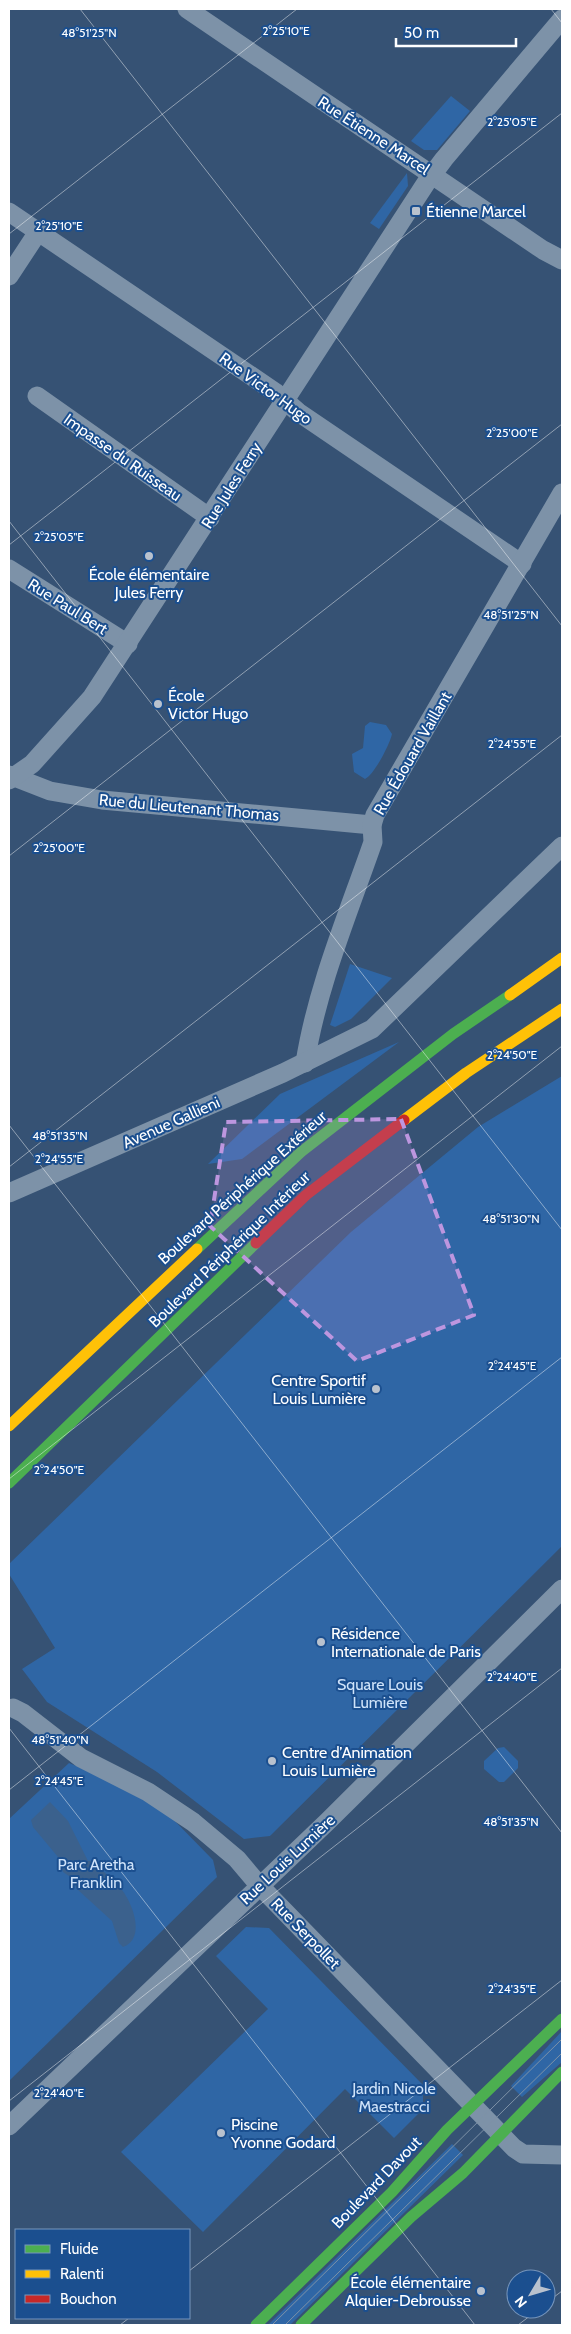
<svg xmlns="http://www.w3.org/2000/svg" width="571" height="2334" font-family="Cabin,sans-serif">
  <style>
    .green { fill: #2f66a5 }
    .water { fill: #3b618d }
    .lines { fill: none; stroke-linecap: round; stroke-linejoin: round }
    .street { stroke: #7d92a8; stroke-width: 19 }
    .fast { stroke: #4caf50; stroke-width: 11 }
    .slow { stroke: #ffc107; stroke-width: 11 }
    .jam { stroke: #c62828; stroke-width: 11 }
    .tram { stroke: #7e92a7; stroke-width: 1 }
    .marked { fill: #bd96df; fill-opacity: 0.2; stroke: #bd96df; stroke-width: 4; stroke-dasharray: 10 6; stroke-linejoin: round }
    .ticks { fill: none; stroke: #fff; stroke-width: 1; stroke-opacity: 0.45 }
    .poi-dot { fill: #b9c2ce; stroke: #1b4f8f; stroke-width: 2 }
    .labels { text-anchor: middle; stroke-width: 4; stroke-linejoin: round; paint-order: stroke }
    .street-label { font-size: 16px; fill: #fff; stroke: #1b4f8f }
    .poi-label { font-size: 16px; fill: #fff; stroke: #1b4f8f; text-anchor: start }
    .park-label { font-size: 16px; fill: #cfe3fa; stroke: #1b4f8f }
    .ticks-label { font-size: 12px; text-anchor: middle; fill: #fff; stroke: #1b4f8f; stroke-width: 4; stroke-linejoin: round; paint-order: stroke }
  </style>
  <rect width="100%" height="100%" fill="#365274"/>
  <!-- green -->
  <g class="green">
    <polygon points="451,96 470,111 437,150 424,150 411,141"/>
    <polygon points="407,173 408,186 379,229 370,223"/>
    <path d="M370,722L386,725L392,734C390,744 374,775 365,779L354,772L352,754L363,748L365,726Z"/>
    <polygon points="350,964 392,978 351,1019 335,1027 330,1025"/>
    <polygon points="399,1042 242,1159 208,1164 280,1094"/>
    <polygon points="562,1076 562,1546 270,1836 244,1839 157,1772 47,1702 22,1669 55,1648 9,1574 9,1564 351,1232 478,1127"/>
    <polygon points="504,1747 518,1761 518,1768 504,1782 499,1782 484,1769 484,1761 498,1748"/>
    <polygon points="69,1763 108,1779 166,1812 213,1860 217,1877 9,2081 9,1819"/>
    <polygon points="246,1927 269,1928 423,2085 423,2109 394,2138 345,2089 203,2232 121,2152 268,2009 216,1956"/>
    <polygon points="562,2031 562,2062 522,2097 511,2086"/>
    <polygon points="452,2144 463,2155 290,2325 268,2325"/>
  </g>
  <!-- water -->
  <path class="water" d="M50,1802L68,1821L88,1861H91C101,1870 114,1879 122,1890C133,1904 146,1939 123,1947L119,1943L112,1921L77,1889L72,1878L63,1872L58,1857L33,1827L31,1820Z"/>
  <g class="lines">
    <!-- street -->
    <g class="street">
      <polyline points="187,9 543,250 562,260"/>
      <polyline points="9,212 275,392 298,412 522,564"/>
      <polyline points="9,276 38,232"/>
      <polyline points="37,396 210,518"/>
      <polyline points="9,569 128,644"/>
      <polyline points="9,775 50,791 102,800 372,825"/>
      <polyline points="9,780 32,764 92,697 426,183 444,159 562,19"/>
      <path d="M305,1063C317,987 348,914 373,842L372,825L375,815L562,493"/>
      <polyline points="9,1193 283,1073 372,1029 562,846"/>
      <polyline points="13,1708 23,1713 81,1758 148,1792 193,1822 237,1859 259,1885 514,2148 523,2154 562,2155"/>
      <polyline points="9,2126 327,1822 562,1589"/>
    </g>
    <!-- fast -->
    <g class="fast">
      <polyline points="197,1249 301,1152 453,1034 510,995"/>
      <polyline points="9,1483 256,1243"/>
      <polyline points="256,2325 392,2192 447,2130 562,2019"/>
      <polyline points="301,2325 411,2217 463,2173 562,2072"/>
    </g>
    <!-- slow -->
    <g class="slow">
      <polyline points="510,995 562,958"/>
      <polyline points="404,1120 466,1073 562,1009"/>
      <polyline points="9,1426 197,1249"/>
    </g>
    <!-- jam -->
    <polyline class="jam" points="256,1243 306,1195 404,1120"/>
    <!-- tram -->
    <g class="tram">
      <polyline points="272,2325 562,2039"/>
      <polyline points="285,2325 562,2053"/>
    </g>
  </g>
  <!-- marked area -->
  <path class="marked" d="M401,1119L474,1315L357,1361L210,1226L226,1122Z"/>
  <!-- ticks -->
  <path class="ticks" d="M80,9L562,626M551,9L562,23M9,234L297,9M9,521L562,1230M9,545L562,113M9,856L562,424M9,1125L562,1833M9,1167L562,735M9,1479L562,1046M9,1728L475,2325M9,1790L562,1357M9,2101L562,1668M189,2271L562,1980M546,2303L562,2291M120,2325L129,2318M518,2325L539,2309"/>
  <!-- markers -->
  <g class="poi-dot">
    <rect x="411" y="206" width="10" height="10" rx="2.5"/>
    <circle cx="149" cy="556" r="5"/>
    <circle cx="158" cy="704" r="5"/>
    <circle cx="376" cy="1389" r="5"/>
    <circle cx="321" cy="1642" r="5"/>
    <circle cx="272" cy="1761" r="5"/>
    <circle cx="221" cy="2133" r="5"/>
    <circle cx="481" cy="2291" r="5"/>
  </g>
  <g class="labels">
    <!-- street labels -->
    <g class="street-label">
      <text transform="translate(374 135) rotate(33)" y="6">Rue Étienne Marcel</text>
      <text transform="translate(266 388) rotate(36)" y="6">Rue Victor Hugo</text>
      <text transform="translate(123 457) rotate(35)" y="6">Impasse du Ruisseau</text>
      <text transform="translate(231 485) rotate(-58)" y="6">Rue Jules Ferry</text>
      <text transform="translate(68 606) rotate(32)" y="6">Rue Paul Bert</text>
      <text transform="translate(412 753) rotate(-60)" y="6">Rue Édouard Vaillant</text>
      <text transform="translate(189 807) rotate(5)" y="6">Rue du Lieutenant Thomas</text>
      <text transform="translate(171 1122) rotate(-24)" y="6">Avenue Gallieni</text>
      <text transform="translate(242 1187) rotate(-42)" y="6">Boulevard Périphérique Extérieur</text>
      <text transform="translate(229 1249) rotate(-44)" y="6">Boulevard Périphérique Intérieur</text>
      <text transform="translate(287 1859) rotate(-43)" y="6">Rue Louis Lumière</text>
      <text transform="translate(306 1933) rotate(46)" y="6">Rue Serpollet</text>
      <text transform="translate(376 2182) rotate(-46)" y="6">Boulevard Davout</text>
    </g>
    <!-- poi labels -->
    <g class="poi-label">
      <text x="426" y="217">Étienne Marcel</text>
      <text x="149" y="580" text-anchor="middle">École élémentaire<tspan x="149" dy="18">Jules Ferry</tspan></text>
      <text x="168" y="701">École<tspan x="168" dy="18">Victor Hugo</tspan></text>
      <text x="366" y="1386" text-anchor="end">Centre Sportif<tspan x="366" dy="18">Louis Lumière</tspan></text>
      <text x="331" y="1639">Résidence<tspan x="331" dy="18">Internationale de Paris</tspan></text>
      <text x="282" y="1758">Centre d’Animation<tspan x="282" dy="18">Louis Lumière</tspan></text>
      <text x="231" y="2130">Piscine<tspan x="231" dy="18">Yvonne Godard</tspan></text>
      <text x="471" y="2288" text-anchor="end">École élémentaire<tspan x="471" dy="18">Alquier-Debrousse</tspan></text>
    </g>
    <!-- park labels -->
    <g class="park-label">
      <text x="380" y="1690">Square Louis<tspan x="380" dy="18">Lumière</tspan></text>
      <text x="96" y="1870">Parc Aretha<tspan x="96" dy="18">Franklin</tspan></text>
      <text x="394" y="2094">Jardin Nicole<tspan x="394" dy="18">Maestracci</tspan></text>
    </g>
  </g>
  <g class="ticks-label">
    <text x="286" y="35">2°25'10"E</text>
    <text x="89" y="37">48°51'25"N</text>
    <text x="512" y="126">2°25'05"E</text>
    <text x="59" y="230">2°25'10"E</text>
    <text x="512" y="437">2°25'00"E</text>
    <text x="59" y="541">2°25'05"E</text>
    <text x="511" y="619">48°51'25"N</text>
    <text x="512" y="748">2°24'55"E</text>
    <text x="59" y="852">2°25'00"E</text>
    <text x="512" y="1059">2°24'50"E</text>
    <text x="60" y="1140">48°51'35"N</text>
    <text x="59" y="1163">2°24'55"E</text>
    <text x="511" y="1223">48°51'30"N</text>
    <text x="512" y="1370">2°24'45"E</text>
    <text x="59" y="1474">2°24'50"E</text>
    <text x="512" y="1681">2°24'40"E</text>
    <text x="60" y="1744">48°51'40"N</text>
    <text x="59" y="1785">2°24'45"E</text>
    <text x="511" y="1826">48°51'35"N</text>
    <text x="512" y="1993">2°24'35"E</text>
    <text x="59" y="2097">2°24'40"E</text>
  </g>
  <!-- border -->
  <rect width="571" height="2334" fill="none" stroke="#ffffff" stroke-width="20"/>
  <!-- legend -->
  <rect x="15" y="2229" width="175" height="90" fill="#1b4f8f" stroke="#7695bc"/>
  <rect x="25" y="2245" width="25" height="8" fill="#4caf50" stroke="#7695bc"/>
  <text x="60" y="2254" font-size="15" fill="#ffffff">Fluide</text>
  <rect x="25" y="2270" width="25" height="8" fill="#ffc107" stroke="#7695bc"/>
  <text x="60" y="2279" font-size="15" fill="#ffffff">Ralenti</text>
  <rect x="25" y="2295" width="25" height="8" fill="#c62828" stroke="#7695bc"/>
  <text x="60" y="2304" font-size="15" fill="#ffffff">Bouchon</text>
  <!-- north arrow -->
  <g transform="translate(531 2294) rotate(232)"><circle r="24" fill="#1b4f8f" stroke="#7695bc"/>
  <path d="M0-4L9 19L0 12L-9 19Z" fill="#b9c2ce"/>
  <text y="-8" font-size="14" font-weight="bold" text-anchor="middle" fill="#ffffff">N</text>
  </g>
  <!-- scale -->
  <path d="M396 38v8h120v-8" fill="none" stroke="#ffffff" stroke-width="2.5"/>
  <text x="404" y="38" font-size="15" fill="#ffffff" stroke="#1b4f8f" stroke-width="4" paint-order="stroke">50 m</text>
</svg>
